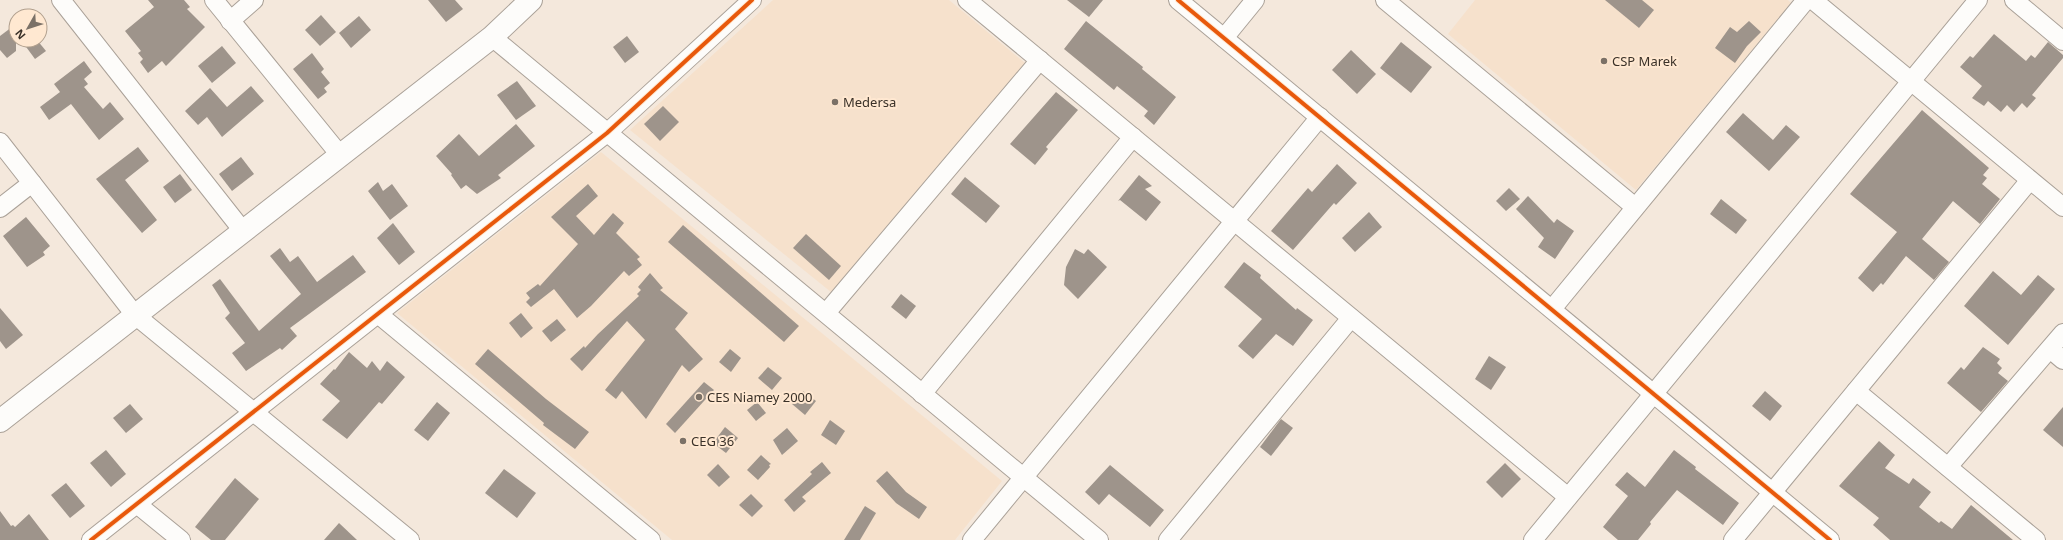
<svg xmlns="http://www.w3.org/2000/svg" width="2063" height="540" font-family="'Noto Sans',sans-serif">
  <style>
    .built { fill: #f6e1cc }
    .building { fill: #9e948b }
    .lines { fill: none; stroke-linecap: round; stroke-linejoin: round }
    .minor-casing { stroke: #aaa198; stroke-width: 20 }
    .tertiary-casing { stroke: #aaa198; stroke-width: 24 }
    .minor { stroke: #fdfcfa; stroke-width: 18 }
    .tertiary { stroke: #fdfcfa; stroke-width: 22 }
    .cycleway-casing { stroke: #ffe8d1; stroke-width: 6 }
    .cycleway { stroke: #e8590c; stroke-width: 4 }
    .poi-dot { fill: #7b7167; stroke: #ffe8d1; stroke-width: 1.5 }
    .labels { text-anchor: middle; stroke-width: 4; stroke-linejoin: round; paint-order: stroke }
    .poi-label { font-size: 13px; fill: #3a3128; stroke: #ffe8d1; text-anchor: start }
  </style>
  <rect width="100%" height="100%" fill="#f4e8dc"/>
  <!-- built -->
  <g class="built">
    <polygon points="773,0 949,0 1025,63 831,292 630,130"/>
    <polygon points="1475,0 1788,0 1791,3 1636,190 1448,34"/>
    <polygon points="601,152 1002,481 955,540 672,540 397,313"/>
  </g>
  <!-- building -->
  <g class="building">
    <polygon points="148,0 184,0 190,7 187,9 205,27 166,66 162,61 148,73 140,62 143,59 138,53 141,51 125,31 154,7"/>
    <polygon points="428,0 455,0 463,9 446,22"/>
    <polygon points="1067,0 1103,0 1089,17"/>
    <polygon points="1605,0 1642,0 1654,10 1639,28"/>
    <polygon points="321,15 336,32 320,46 305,30"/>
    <polygon points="359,16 371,30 351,48 339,33"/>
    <polygon points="1086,21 1143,67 1142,69 1176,97 1154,125 1144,116 1148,111 1117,86 1114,90 1064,49"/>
    <polygon points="1749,21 1761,32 1747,46 1735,63 1715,48 1730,27 1737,32"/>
    <polygon points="16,24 16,51 7,58 0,50 0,36"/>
    <polygon points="1994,34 2026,61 2031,55 2035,58 2048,42 2063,55 2063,58 2032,95 2036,98 2027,108 2022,103 2014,112 2007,105 2001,112 1988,101 1984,106 1972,98 1982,86 1960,67 1970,56 1973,58"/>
    <polygon points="627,36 639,52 625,63 613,47"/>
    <polygon points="21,40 37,40 46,51 35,59"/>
    <polygon points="1401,42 1432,67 1411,93 1380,68"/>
    <polygon points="222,46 236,63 212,83 198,66"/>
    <polygon points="1351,50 1376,74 1357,94 1332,70"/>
    <polygon points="312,53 324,69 321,72 330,83 324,88 327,92 318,99 293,69"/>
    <polygon points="84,61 92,72 84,79 88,84 84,87 103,109 110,102 124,119 99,140 71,104 49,120 40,107 60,92 54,84"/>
    <polygon points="517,81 536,106 516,120 497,95"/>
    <polygon points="251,86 264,101 222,137 207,117 198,125 185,111 210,88 227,107"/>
    <polygon points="1056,92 1078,110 1046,147 1048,149 1035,165 1010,144"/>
    <polygon points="663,106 679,122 660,141 644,124"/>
    <polygon points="1922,110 1989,168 1983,175 1987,178 1982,184 2000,199 1980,224 1953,201 1922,239 1949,262 1934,280 1906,256 1883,285 1881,283 1873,292 1858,278 1897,232 1850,194"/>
    <polygon points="1743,113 1773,140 1786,125 1800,137 1769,171 1726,132"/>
    <polygon points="516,124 535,146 498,175 501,178 477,194 466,185 461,189 451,175 452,174 436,156 459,134 479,156"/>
    <polygon points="138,147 149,161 125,180 157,220 142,233 96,179"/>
    <polygon points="241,157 254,174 232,191 219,174"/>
    <polygon points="1337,164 1357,183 1336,205 1334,203 1293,250 1271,231 1308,188 1312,192"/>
    <polygon points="180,174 192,190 175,203 163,187"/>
    <polygon points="1139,175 1152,186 1145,189 1161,202 1146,221 1120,200 1118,201"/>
    <polygon points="965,177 1000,206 986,223 951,194"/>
    <polygon points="378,182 383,191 392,184 408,206 390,220 368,191"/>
    <polygon points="588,184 598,196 576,216 594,235 613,213 624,223 616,233 640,257 637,259 642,265 629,276 624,271 591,306 577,318 554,289 531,307 526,302 530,298 526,293 538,284 540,286 578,244 551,217"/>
    <polygon points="1509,188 1520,199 1506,211 1496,201"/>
    <polygon points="1528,196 1554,223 1557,219 1574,231 1555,259 1538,247 1544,238 1516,209"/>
    <polygon points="1721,199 1747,220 1736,234 1710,214"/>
    <polygon points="1369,212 1382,227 1355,252 1342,238"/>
    <polygon points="26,217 50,246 43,252 45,255 27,267 3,236"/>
    <polygon points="393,223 415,252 399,265 377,238"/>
    <polygon points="683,225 799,326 784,342 668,242"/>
    <polygon points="806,234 841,266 829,280 793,248"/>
    <polygon points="280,248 290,262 298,256 317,282 353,255 366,272 290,328 297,336 282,350 280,348 246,371 232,353 245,343 225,318 230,313 212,285 220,279 259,331 301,294 270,256"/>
    <polygon points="1075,249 1084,254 1088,249 1107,267 1078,299 1064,285 1066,267"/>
    <polygon points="1244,262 1261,275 1260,278 1296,310 1297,308 1313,320 1293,346 1276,334 1253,359 1238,346 1262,319 1224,287"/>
    <polygon points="1993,271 2021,295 2038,275 2055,289 2008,345 1964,306"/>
    <polygon points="650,273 663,288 660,290 688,313 675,329 703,359 689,372 682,365 646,419 622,391 616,399 605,390 645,340 627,321 582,371 570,359 584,346 585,348 598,334 639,296 637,294 641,290 638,287"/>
    <polygon points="901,294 916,306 906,319 891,307"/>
    <polygon points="0,308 23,335 6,349 0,341"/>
    <polygon points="521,313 533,328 521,338 509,323"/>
    <polygon points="557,319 566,330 551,342 542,331"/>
    <polygon points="1983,347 2000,359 1997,363 2002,368 1998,373 2008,381 1981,412 1947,383 1961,367 1964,370"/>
    <polygon points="488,349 546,399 589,432 575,449 543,425 544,423 475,364"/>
    <polygon points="730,349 741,358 731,372 719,362"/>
    <polygon points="349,352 367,368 372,361 380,371 387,361 405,377 382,404 379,402 347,439 322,420 340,401 320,384 334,369 335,370"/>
    <polygon points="1489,356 1506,367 1491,390 1475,379"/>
    <polygon points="768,367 782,378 772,390 758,378"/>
    <polygon points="704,382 714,390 675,433 666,424"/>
    <polygon points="803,391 816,401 805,415 792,404"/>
    <polygon points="1765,391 1782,406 1770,421 1752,406"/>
    <polygon points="437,402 450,413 428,441 414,430"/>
    <polygon points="757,402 766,413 756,421 747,410"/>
    <polygon points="130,404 143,419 126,433 113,418"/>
    <polygon points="2063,407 2063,447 2043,430"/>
    <polygon points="1281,419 1293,428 1271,456 1260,447"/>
    <polygon points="830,420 845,431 836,445 821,435"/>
    <polygon points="725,427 738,438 726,453 713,443"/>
    <polygon points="787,428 798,441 782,455 773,440"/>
    <polygon points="1879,441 1895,455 1885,468 1909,484 1913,478 1931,492 1919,507 1939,523 1941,521 1952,529 1971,505 2013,540 1890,540 1873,525 1879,518 1839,486"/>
    <polygon points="106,450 126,474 111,487 90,463"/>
    <polygon points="1674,450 1696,467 1695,469 1739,503 1723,525 1677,490 1650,522 1651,524 1638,540 1618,540 1603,527 1628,496 1615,485 1627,472 1645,487"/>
    <polygon points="761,455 771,464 769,465 770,467 758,480 747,470"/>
    <polygon points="822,462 831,473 802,497 806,501 794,512 784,500 812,474 810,472"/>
    <polygon points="1505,463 1521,479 1502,498 1486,482"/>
    <polygon points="718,464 730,477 719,487 707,475"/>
    <polygon points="1110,465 1164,510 1150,527 1109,494 1099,505 1085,492"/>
    <polygon points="504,469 536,493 517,518 485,493"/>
    <polygon points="887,471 906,492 927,507 919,519 896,503 876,481"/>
    <polygon points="235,478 259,499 225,540 211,540 195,527"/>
    <polygon points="66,483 85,506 70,518 51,495"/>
    <polygon points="751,494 763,506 752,517 739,505"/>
    <polygon points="865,506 876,513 860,540 844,540"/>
    <polygon points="0,511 11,526 13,525 15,527 29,514 49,540 0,540"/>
    <polygon points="339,523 357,540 324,540"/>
  </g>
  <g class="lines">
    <!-- minor casing -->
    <g class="minor-casing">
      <g id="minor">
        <polyline points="61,0 243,231"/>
        <polyline points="214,0 340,155"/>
        <polyline points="967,0 1568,497"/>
        <polyline points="1178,0 1830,540"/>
        <polyline points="1385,0 1635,207"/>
        <polyline points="1813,0 2063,207"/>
        <polyline points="2014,0 2063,41"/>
        <polyline points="230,21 254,0"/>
        <polyline points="492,37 1099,540"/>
        <polyline points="1224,38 1255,0"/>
        <polyline points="0,142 135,315 410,540"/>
        <polyline points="0,208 32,183"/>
        <polyline points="1552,309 1806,0"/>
        <polyline points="826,313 1040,60"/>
        <polyline points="378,314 651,540"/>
        <polyline points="2050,349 2063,360"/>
        <polyline points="1856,391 2036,540"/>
        <polyline points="922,394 1133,137"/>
        <polyline points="1948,467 2063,333"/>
        <polyline points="138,505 181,540"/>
        <polyline points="91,540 607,133 752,0"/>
        <polyline points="972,540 1320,117"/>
        <polyline points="1168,540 1351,318"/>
        <polyline points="1533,540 1978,0"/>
        <polyline points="1733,540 2030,180"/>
      </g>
    </g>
    <!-- tertiary casing -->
    <g class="tertiary-casing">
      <polyline id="tertiary" points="0,421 492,37 531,0"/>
    </g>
    <!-- minor -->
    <use href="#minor" class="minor"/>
    <!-- tertiary -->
    <use href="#tertiary" class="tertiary"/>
    <!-- cycleway casing -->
    <g class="cycleway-casing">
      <g id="cycleway">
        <polyline points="1178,0 1830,540"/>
        <polyline points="91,540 607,133 752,0"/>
      </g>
    </g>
    <!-- cycleway -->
    <use href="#cycleway" class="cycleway"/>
  </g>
  <!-- markers -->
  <g class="poi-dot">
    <circle cx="1604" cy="61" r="4"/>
    <circle cx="835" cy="102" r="4"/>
    <circle cx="699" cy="397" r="4"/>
    <circle cx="683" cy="441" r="4"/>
  </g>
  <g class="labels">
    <!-- poi labels -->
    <g class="poi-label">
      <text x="1612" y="66">CSP Marek</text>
      <text x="843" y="107">Medersa</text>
      <text x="707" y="402">CES Niamey 2000</text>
      <text x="691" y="446">CEG 36</text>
    </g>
  </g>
  <!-- north arrow -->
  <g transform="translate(28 28) rotate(231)"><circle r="19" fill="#ffe8d1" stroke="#b09f8d"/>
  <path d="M0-3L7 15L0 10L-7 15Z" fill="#7b7167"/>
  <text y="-6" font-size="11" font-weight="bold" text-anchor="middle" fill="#3a3128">N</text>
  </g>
</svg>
